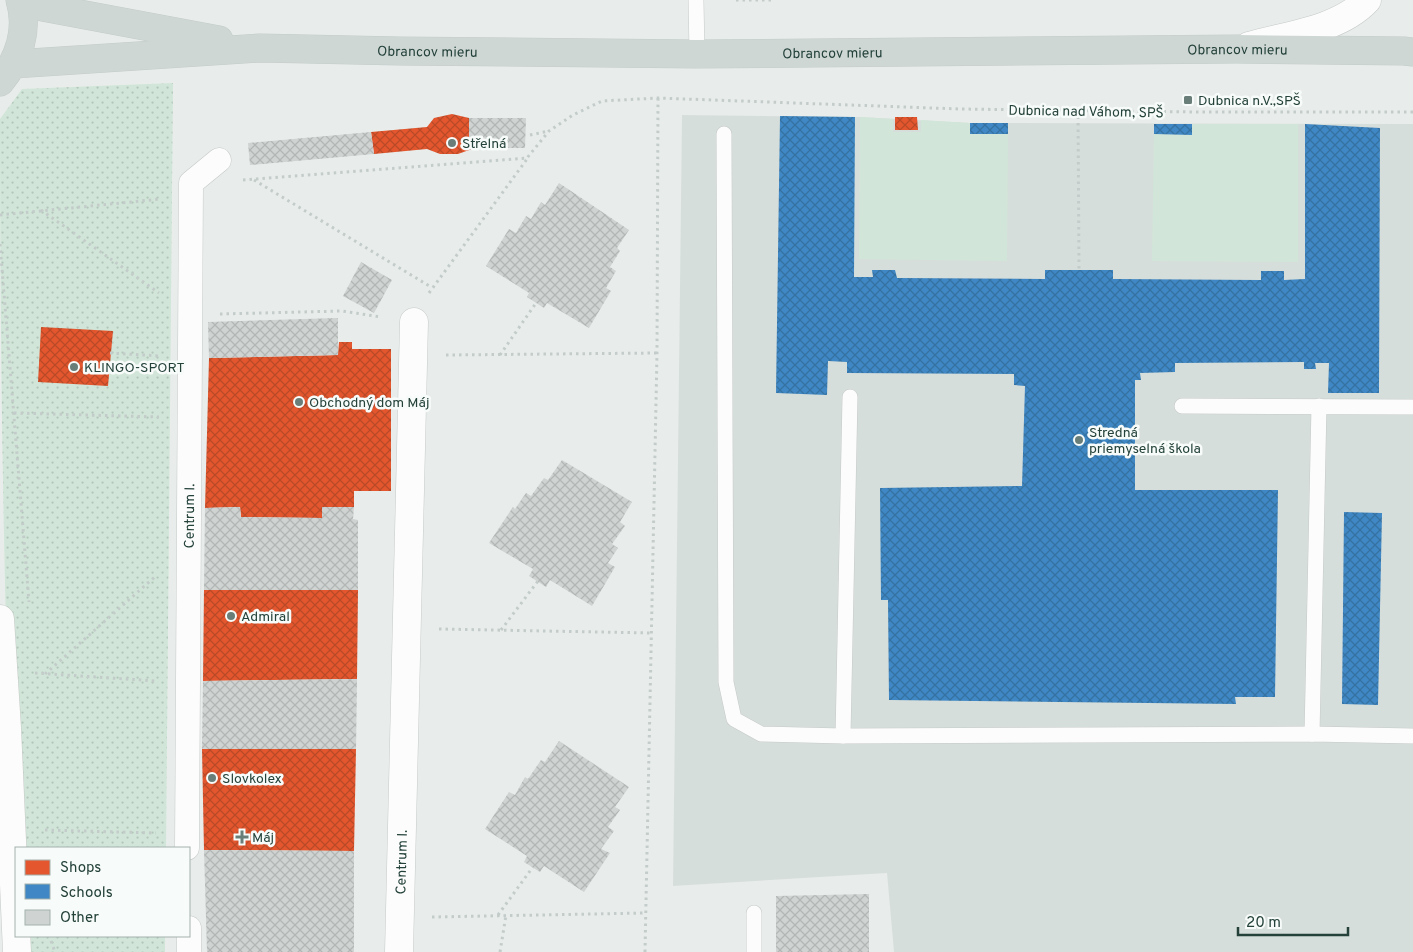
<svg xmlns="http://www.w3.org/2000/svg" width="1413" height="952" font-family="Overpass,sans-serif">
  <style>
    .built { fill: #d6dedb }
    .green { fill: #d1e6d8 }
    .park { fill: url(#park-dots) }
    .shops { fill: url(#shops-cross-hatch) }
    .schools { fill: url(#schools-cross-hatch) }
    .building { fill: url(#building-cross-hatch) }
    .lines { fill: none; stroke-linecap: round; stroke-linejoin: round }
    .service-casing { stroke: #c5cac8; stroke-width: 16 }
    .pedestrian-casing { stroke: #c5cac8; stroke-width: 25 }
    .minor-casing { stroke: #c5cac8; stroke-width: 29 }
    .primary-casing { stroke: #c3ccc9; stroke-width: 29 }
    .path { stroke: #c3ccca; stroke-width: 3; stroke-dasharray: 2.5 4; stroke-linecap: butt }
    .service { stroke: #fcfcfc; stroke-width: 15 }
    .pedestrian { stroke: #fcfcfc; stroke-width: 24 }
    .minor { stroke: #fcfcfc; stroke-width: 28 }
    .primary { stroke: #cfd7d5; stroke-width: 28 }
    .poi-dot { fill: #697e78; stroke: #f7fbf9; stroke-width: 2 }
    .labels { text-anchor: middle; stroke-width: 5; stroke-linejoin: round; paint-order: stroke }
    .street-label { font-size: 14px; fill: #24423a; stroke: #f7fbf9 }
    .poi-label { font-size: 14px; fill: #24423a; stroke: #f7fbf9; text-anchor: start }
  </style>
  <defs>
    <pattern id="park-dots" width="8" height="8" patternUnits="userSpaceOnUse" patternTransform="scale(1.25)"><rect width="8" height="8" fill="#d1e6d8"/><path d="M2 2h.1M6 6h.1" fill="none" stroke="#b3c6ba" stroke-width="1.8" stroke-linecap="round"/></pattern>
    <pattern id="shops-cross-hatch" width="8" height="8" patternUnits="userSpaceOnUse" patternTransform="scale(1.25)"><rect width="8" height="8" fill="#e4572e"/><path d="M0 0l8 8M0 8l8-8" fill="none" stroke="#b94a28"/></pattern>
    <pattern id="schools-cross-hatch" width="8" height="8" patternUnits="userSpaceOnUse" patternTransform="scale(1.25)"><rect width="8" height="8" fill="#3f88c5"/><path d="M0 0l8 8M0 8l8-8" fill="none" stroke="#3571a1"/></pattern>
    <pattern id="building-cross-hatch" width="8" height="8" patternUnits="userSpaceOnUse" patternTransform="scale(1.25)"><rect width="8" height="8" fill="#cfd4d2"/><path d="M0 0l8 8M0 8l8-8" fill="none" stroke="#b2b7b5"/></pattern>
  </defs>
  <rect width="100%" height="100%" fill="#e8edeb"/>
  <!-- built -->
  <polygon class="built" points="682,115 860,117 970,123 1413,124 1413,952 894,952 887,873 673,886"/>
  <!-- green -->
  <g class="green">
    <polygon points="860,117 893,119 893,132 921,132 921,120 970,123 970,134 1008,134 1007,261 859,259"/>
    <polygon points="1192,124 1298,124 1298,262 1152,261 1154,134 1192,135"/>
  </g>
  <!-- park -->
  <path class="park" d="M173,83L166,848H16V936H165V952H17C5,674 0,397 0,119L22,89Z"/>
  <!-- shops -->
  <g class="shops">
    <polygon points="452,114 469,118 469,148 472,149 458,154 440,154 427,149 374,154 371,132 427,127 434,118"/>
    <polygon points="895,117 917,117 918,130 895,130"/>
    <polygon points="41,327 113,331 108,386 38,382"/>
    <polygon points="339,342 352,342 352,349 391,349 391,491 354,491 354,507 322,507 322,518 241,517 240,507 205,508 209,358 338,355"/>
    <polygon points="204,590 358,590 357,679 203,681"/>
    <polygon points="202,749 356,749 354,851 204,850"/>
  </g>
  <!-- schools -->
  <g class="schools">
    <polygon points="780,116 855,117 854,277 873,277 872,270 895,270 897,278 1045,279 1045,270 1113,270 1113,279 1261,280 1261,271 1284,271 1284,280 1305,279 1305,124 1380,128 1379,393 1328,393 1329,363 1315,363 1316,369 1304,369 1304,362 1175,363 1175,372 1140,373 1141,380 1135,380 1135,490 1278,490 1275,697 1235,697 1236,704 889,700 888,600 881,600 880,488 1022,486 1025,386 1014,385 1014,374 847,373 847,362 828,361 827,395 776,393"/>
    <rect x="970" y="123" width="38" height="11"/>
    <polygon points="1154,124 1192,124 1192,135 1154,134"/>
    <polygon points="1344,512 1382,513 1378,705 1342,704"/>
  </g>
  <!-- building -->
  <g class="building">
    <polygon points="469,118 526,118 525,148 469,148"/>
    <polygon points="371,132 374,154 250,165 248,143"/>
    <polygon points="559,183 629,230 617,248 620,251 610,267 616,271 606,288 611,291 589,328 547,303 544,308 527,297 529,293 486,266 509,229 516,233 526,216 531,219 541,202 545,205"/>
    <polygon points="361,262 392,280 374,313 343,296"/>
    <polygon points="338,318 338,355 209,358 208,322"/>
    <polygon points="562,460 632,502 620,522 625,526 612,544 618,548 608,563 615,567 592,606 550,580 546,587 529,576 533,569 489,543 513,507 515,509 526,493 531,496 544,478 548,480"/>
    <polygon points="240,507 241,517 322,518 322,507 354,507 353,519 358,520 358,590 204,590 205,508"/>
    <polygon points="357,679 356,749 202,749 203,681"/>
    <polygon points="559,741 629,787 615,807 620,810 608,827 614,831 601,849 610,853 584,892 544,866 540,872 524,862 527,856 485,829 509,792 515,795 525,777 528,779 541,760 545,762"/>
    <polygon points="204,850 354,851 354,952 207,952"/>
    <polygon points="869,894 869,952 776,952 776,896"/>
  </g>
  <g class="lines">
    <!-- service casing -->
    <g class="service-casing">
      <g id="service">
        <polyline points="696,0 697,54"/>
        <polyline points="724,134 726,682 734,719 761,734 843,736 1312,734 1413,736"/>
        <polyline points="1182,406 1413,407"/>
        <polyline points="1312,734 1319,406"/>
        <polyline points="843,736 850,397"/>
        <polyline points="754,913 754,952"/>
      </g>
    </g>
    <!-- pedestrian casing -->
    <g class="pedestrian-casing">
      <g id="pedestrian">
        <path id="s1" d="M187,848L191,183L219,160"/>
        <polyline points="189,928 189,952"/>
      </g>
    </g>
    <!-- minor casing -->
    <g class="minor-casing">
      <g id="minor">
        <path d="M1249,46C1287,35 1339,30 1367,0"/>
        <polyline points="0,619 7,728 17,952"/>
        <path id="s2" d="M399,952L414,322"/>
      </g>
    </g>
    <!-- primary casing -->
    <g class="primary-casing">
      <g id="primary">
        <polyline points="21,3 219,40"/>
        <path id="s3" d="M14,64L260,48L399,51L697,54L1237,49L1404,51L1413,52"/>
        <path d="M0,82C19,59 29,30 20,0"/>
      </g>
    </g>
    <!-- path -->
    <g class="path">
      <polyline points="736,0 771,0"/>
      <polyline points="1078,110 1079,270"/>
      <polyline points="530,135 549,131"/>
      <polyline points="243,180 527,158 549,131 573,115 602,101 658,98 960,109 1196,112 1413,112"/>
      <polyline points="254,180 431,287"/>
      <polyline points="41,210 159,293"/>
      <polyline points="0,215 161,199"/>
      <polyline points="0,244 29,602"/>
      <polyline points="429,293 527,159"/>
      <polyline points="220,314 342,311 381,317"/>
      <polyline points="110,353 160,356"/>
      <polyline points="446,355 657,353"/>
      <polyline points="500,355 536,303"/>
      <polyline points="14,413 159,417"/>
      <polyline points="439,629 651,633"/>
      <polyline points="501,630 538,581"/>
      <polyline points="35,673 156,681"/>
      <polyline points="45,674 157,575"/>
      <polyline points="45,830 156,833"/>
      <polyline points="498,915 533,867"/>
      <polyline points="432,917 646,913"/>
      <polyline points="51,941 55,952"/>
      <polyline points="500,952 506,915"/>
      <polyline points="645,952 657,353 658,98"/>
    </g>
    <!-- service -->
    <use href="#service" class="service"/>
    <!-- pedestrian -->
    <use href="#pedestrian" class="pedestrian"/>
    <!-- minor -->
    <use href="#minor" class="minor"/>
    <!-- primary -->
    <use href="#primary" class="primary"/>
  </g>
  <!-- markers -->
  <g class="poi-dot">
    <rect x="1183" y="95" width="10" height="10" rx="2.5"/>
    <circle cx="452" cy="143" r="5"/>
    <circle cx="74" cy="367" r="5"/>
    <circle cx="299" cy="402" r="5"/>
    <circle cx="1079" cy="440" r="5"/>
    <circle cx="231" cy="616" r="5"/>
    <circle cx="212" cy="778" r="5"/>
    <path d="M239.5 829.5h5v5h5v5h-5v5h-5v-5h-5v-5h5z"/>
  </g>
  <g class="labels">
    <!-- street labels -->
    <g class="street-label">
      <text dy="5" stroke="none"><textPath href="#s3" startOffset="1224">Obrancov mieru</textPath></text>
      <text dy="5" stroke="none"><textPath href="#s3" startOffset="414">Obrancov mieru</textPath></text>
      <text dy="5" stroke="none"><textPath href="#s3" startOffset="819">Obrancov mieru</textPath></text>
      <text transform="translate(1086 111) rotate(1)" y="5">Dubnica nad Váhom, SPŠ</text>
      <text dy="5" stroke="none"><textPath href="#s1" startOffset="332">Centrum I.</textPath></text>
      <text dy="5" stroke="none"><textPath href="#s2" startOffset="90">Centrum I.</textPath></text>
    </g>
    <!-- poi labels -->
    <g class="poi-label">
      <text x="1198" y="105">Dubnica n.V.,SPŠ</text>
      <text x="462" y="148">Střelná</text>
      <text x="84" y="372">KLINGO-SPORT</text>
      <text x="309" y="407">Obchodný dom Máj</text>
      <text x="1089" y="437">Stredná<tspan x="1089" dy="16">priemyselná škola</tspan></text>
      <text x="241" y="621">Admiral</text>
      <text x="222" y="783">Slovkolex</text>
      <text x="252" y="842">Máj</text>
    </g>
  </g>
  <!-- legend -->
  <rect x="15" y="847" width="175" height="90" fill="#f7fbf9" stroke="#a3b1ad"/>
  <rect x="25" y="860" width="25" height="15" fill="#e4572e" stroke="#a3b1ad"/>
  <text x="60" y="872" font-size="15" fill="#24423a">Shops</text>
  <rect x="25" y="884" width="25" height="15" fill="#3f88c5" stroke="#a3b1ad"/>
  <text x="60" y="897" font-size="15" fill="#24423a">Schools</text>
  <rect x="25" y="910" width="25" height="15" fill="#cfd4d2" stroke="#a3b1ad"/>
  <text x="60" y="922" font-size="15" fill="#24423a">Other</text>
  <!-- scale -->
  <path d="M1238 927v8h110v-8" fill="none" stroke="#24423a" stroke-width="2.5"/>
  <text x="1246" y="927" font-size="15" fill="#24423a" stroke="#f7fbf9" stroke-width="4" paint-order="stroke">20 m</text>
</svg>
